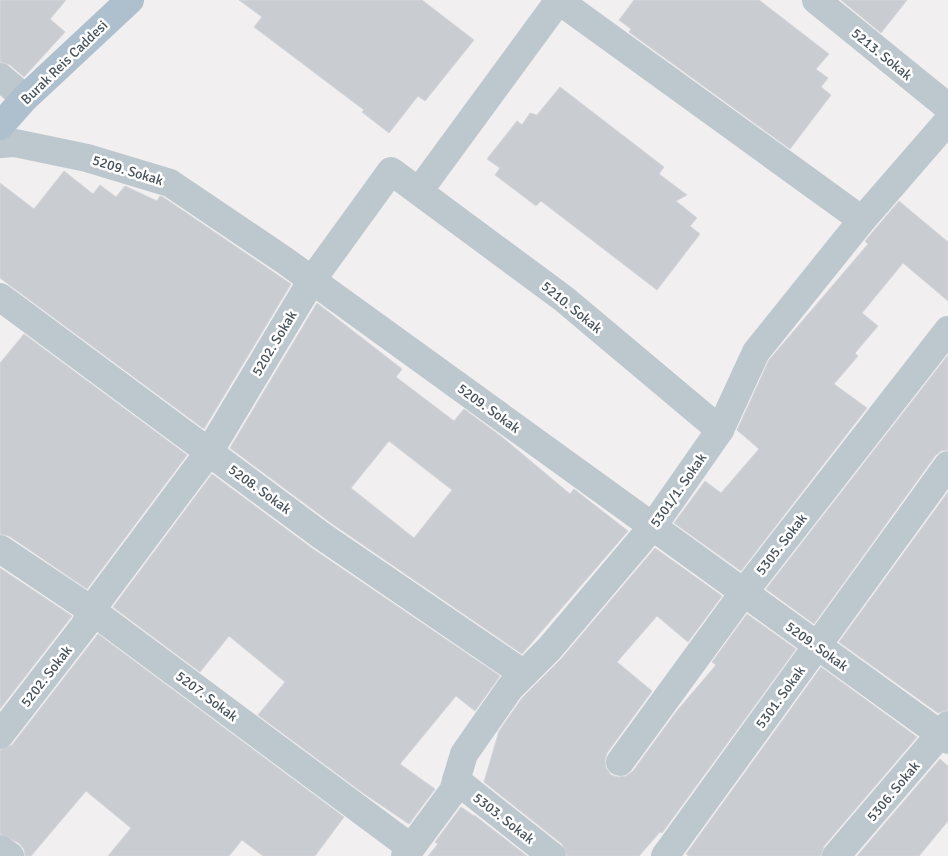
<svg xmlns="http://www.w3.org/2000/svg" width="948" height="856" font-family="Signika,sans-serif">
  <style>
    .building { fill: #c9ccd1; stroke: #d3d5da; fill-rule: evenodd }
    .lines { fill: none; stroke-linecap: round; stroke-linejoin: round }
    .minor { stroke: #bdc7ce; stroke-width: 28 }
    .major { stroke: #aebfce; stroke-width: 28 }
    .labels { text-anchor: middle; stroke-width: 5; stroke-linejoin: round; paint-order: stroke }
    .street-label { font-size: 14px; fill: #47535c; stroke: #fff }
  </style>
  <rect width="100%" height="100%" fill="#f1efef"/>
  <!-- building -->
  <g class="building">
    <polygon points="0,0 66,0 50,19 65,32 24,77 10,65 0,62"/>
    <polygon points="239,0 422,0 474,40 425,101 418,96 389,133 362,112 364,110 254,27 262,17"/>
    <polygon points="634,0 759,0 829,54 816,69 828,78 821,87 831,95 790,149 629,32 631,29 619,20"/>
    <polygon points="841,0 907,0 881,33"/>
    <polygon points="560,87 664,167 659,174 687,195 676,201 697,218 690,226 700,234 657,290 541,201 536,206 495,175 500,168 487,159 517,121 522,125 530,113 537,115"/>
    <polygon points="64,171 93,194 100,185 116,197 125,186 157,201 160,196 163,197 291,284 204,429 0,278 0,183 34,209"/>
    <polygon points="899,201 948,242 948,301 903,263 862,313 878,326 855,353 858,356 834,384 867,408 741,571 674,523 705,481 721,493 759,449 737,430 769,360 868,244 865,241"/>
    <path d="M317,303L402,369L396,377L454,421L464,409L502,437L570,494L574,489L628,531L522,654L331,523L230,448ZM389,441L452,490L414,538L351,488Z"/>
    <polygon points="24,334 187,455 87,589 9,536 0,534 0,363"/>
    <polygon points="948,355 948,450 941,451 935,456 814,624 766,589"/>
    <polygon points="212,474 313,549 500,676 475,711 456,696 400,764 435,789 409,824 363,793 258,715 285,682 229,636 200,672 113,607"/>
    <polygon points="948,492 948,710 938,713 839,642"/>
    <polygon points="655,548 722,596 688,642 657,616 617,662 652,691 607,753 605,760 606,768 611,775 618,777 626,776 633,771 676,712 716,665 712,662 747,614 796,649 662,833 660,832 639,856 567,856 562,844 484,782 499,731 522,698 561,659"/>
    <polygon points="0,568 72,616 0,709"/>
    <polygon points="98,634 344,817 315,856 263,856 242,840 229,856 108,856 131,828 86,791 31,856 25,856 24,849 19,843 0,834 0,750 12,745"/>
    <polygon points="821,667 917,737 824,846 821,856 689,856 686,854"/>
    <polygon points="940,759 948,766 948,821 919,856 857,856"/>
    <polygon points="461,807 474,816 474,815 527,856 428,856 438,844 435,842"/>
  </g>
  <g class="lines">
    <!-- minor -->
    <g class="minor">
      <polyline points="558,0 862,220"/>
      <polyline points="816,0 948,107"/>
      <polyline points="0,77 25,98"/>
      <polyline points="0,144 15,143 87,158 170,183 284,260 948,740"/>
      <polyline points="419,191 559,0"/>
      <polyline points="0,297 322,536 524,674"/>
      <polyline points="0,549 91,610 410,847"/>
      <polyline points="0,735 85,625 91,610 209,452 312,280 391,171 564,299 720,430"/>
      <polyline points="620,762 744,592 948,330"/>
      <polyline points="456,780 552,856"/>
      <polyline points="0,849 10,856"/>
      <polyline points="405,856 453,791 464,754 510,688 549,649 653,526 720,430 756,352 862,220 948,121"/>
      <polyline points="665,856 948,465"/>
      <polyline points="836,856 948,725"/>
    </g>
    <!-- major -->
    <polyline class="major" points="0,126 25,98 130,0"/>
  </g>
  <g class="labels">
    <!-- street labels -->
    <g class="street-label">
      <text transform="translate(882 54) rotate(39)" y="5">5213. Sokak</text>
      <text transform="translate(64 62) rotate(-44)" y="5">Burak Reis Caddesi</text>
      <text transform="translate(128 170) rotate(17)" y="5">5209. Sokak</text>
      <text transform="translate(572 307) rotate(39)" y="5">5210. Sokak</text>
      <text transform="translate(274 343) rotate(-59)" y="5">5202. Sokak</text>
      <text transform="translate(489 408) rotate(36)" y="5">5209. Sokak</text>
      <text transform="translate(260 489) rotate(36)" y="5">5208. Sokak</text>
      <text transform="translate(678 490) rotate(-55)" y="5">5301/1. Sokak</text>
      <text transform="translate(781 544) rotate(-52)" y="5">5305. Sokak</text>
      <text transform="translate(817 646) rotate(36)" y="5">5209. Sokak</text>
      <text transform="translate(46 676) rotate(-52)" y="5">5202. Sokak</text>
      <text transform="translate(207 696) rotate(37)" y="5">5207. Sokak</text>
      <text transform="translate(780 697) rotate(-54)" y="5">5301. Sokak</text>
      <text transform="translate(893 791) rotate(-50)" y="5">5306. Sokak</text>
      <text transform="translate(504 818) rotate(38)" y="5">5303. Sokak</text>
    </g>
  </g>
</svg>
